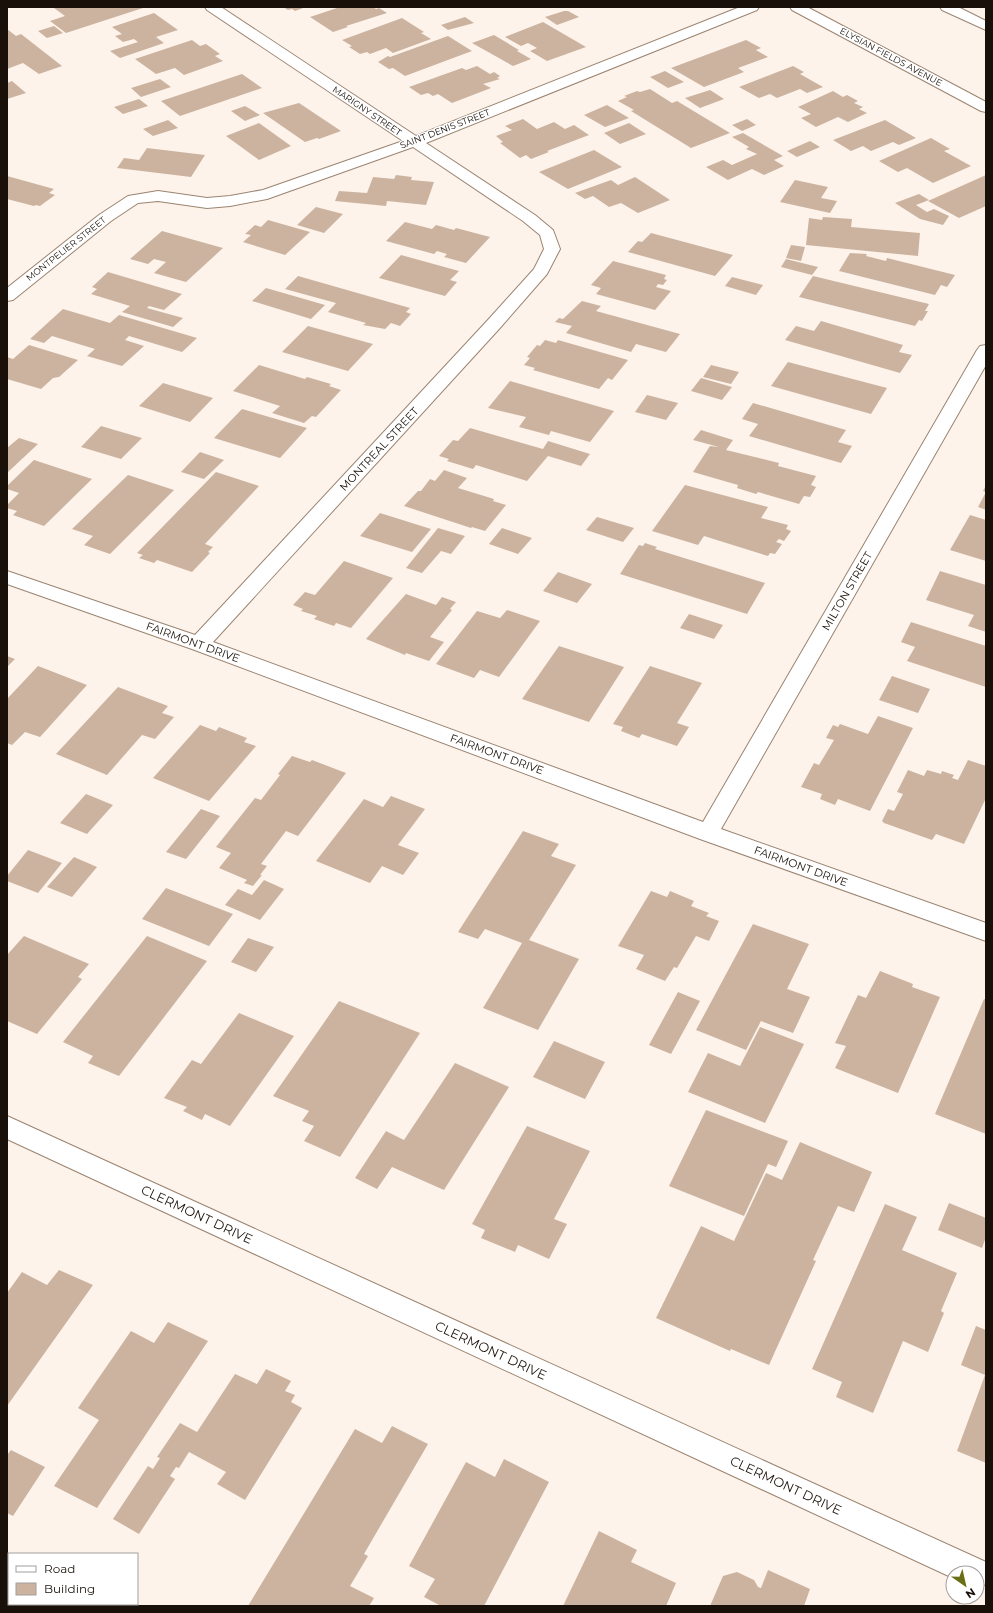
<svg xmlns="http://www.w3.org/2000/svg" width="993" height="1613" font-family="Montserrat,sans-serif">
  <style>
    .building { fill: #ccb39f }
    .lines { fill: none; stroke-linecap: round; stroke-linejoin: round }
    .minor-casing { stroke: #9b8471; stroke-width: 2 }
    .major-casing { stroke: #9b8471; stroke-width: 2 }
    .minor { fill: #fff; fill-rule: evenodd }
    .major { fill: #fff; fill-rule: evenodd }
    .labels { text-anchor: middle; stroke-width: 3; stroke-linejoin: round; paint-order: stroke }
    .far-street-label { font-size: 9px; fill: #191009; stroke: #fff }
    .street-label { font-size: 11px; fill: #191009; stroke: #fff }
    .near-street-label { font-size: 13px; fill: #191009; stroke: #fff }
  </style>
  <rect width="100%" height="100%" fill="#fdf3ea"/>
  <!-- building -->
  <g class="building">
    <polygon points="57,7 146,7 66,33 50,21 65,16 54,8"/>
    <polygon points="283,7 306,7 295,11 292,9 288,10"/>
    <polygon points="340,7 373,7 376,9 379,8 387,13 346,26 348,27 333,32 310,17"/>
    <polygon points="564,11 568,11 579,17 557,25 545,17"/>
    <polygon points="154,13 178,30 156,37 164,43 120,58 110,51 138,42 134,39 123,42 115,36 122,34 112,27"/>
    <polygon points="465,17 474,23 448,30 441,25"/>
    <polygon points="402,18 424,32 421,33 431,39 393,53 386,48 370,54 367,52 360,54 349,47 352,46 342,40"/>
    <polygon points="543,22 586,47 547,61 530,51 537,48 528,43 521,46 505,37"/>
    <polygon points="54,26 63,33 47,38 38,31"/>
    <polygon points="7,29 16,36 21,34 62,66 39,74 23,63 7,69"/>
    <polygon points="494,35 519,50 517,51 531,59 513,66 472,43"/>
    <polygon points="448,36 472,51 405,76 393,68 389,69 378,62 388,56 390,57"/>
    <polygon points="192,40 200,46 206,44 220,54 215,56 223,61 184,75 175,68 156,74 135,59"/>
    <polygon points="746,40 761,48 756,50 768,57 738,68 744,72 704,87 671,68"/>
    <polygon points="477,66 490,74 494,72 500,76 497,78 500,79 483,84 491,88 452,103 438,94 433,96 428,93 421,95 409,87 462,68 466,70"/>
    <polygon points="793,66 804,72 800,74 823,87 807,93 800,89 777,98 770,94 759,98 739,87"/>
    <polygon points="665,71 684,82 668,88 650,77"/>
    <polygon points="242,74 262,88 180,116 161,101"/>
    <polygon points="160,79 171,87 141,97 131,88"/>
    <polygon points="12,81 26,93 7,99 7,83"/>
    <polygon points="650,89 672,103 677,101 730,133 691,148 631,111 634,110 618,101 627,97 624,96 637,91 640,92"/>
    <polygon points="710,90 724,99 700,108 685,98"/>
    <polygon points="833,91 843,97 847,95 858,101 854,103 863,107 859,109 867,113 848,122 838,117 816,127 801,118 811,114 798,107"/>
    <polygon points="139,99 148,106 123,114 114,107"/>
    <polygon points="299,103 341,131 319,139 317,138 305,142 263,113"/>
    <polygon points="607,105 629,118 605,127 584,115"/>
    <polygon points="245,106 260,115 245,121 231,111"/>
    <polygon points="523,119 537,129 554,122 565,129 574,125 589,135 547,151 549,152 531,159 526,155 520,158 500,143 503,142 496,136 512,130 505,126"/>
    <polygon points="747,119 756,125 742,131 732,125"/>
    <polygon points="168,120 178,128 153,136 143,129"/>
    <polygon points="885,120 916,138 899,145 893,142 871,151 863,146 851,151 833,140"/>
    <polygon points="259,123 291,146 259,160 226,136"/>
    <polygon points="629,123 646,134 620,144 604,133"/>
    <polygon points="743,133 783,156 774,160 784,166 764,175 752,169 728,180 706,167 723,160 732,165 757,154 746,149 749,147 732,137"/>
    <polygon points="931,138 950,149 944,151 971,166 933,183 907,168 898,172 879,161"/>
    <polygon points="810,141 820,147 797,157 787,151"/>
    <polygon points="147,148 205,155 191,177 117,168 124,158 139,160"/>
    <polygon points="594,150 622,167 568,189 539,172"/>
    <polygon points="396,175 412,177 411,180 434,182 426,205 387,201 386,206 335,201 339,191 367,193 373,177 394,179"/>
    <polygon points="986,175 986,206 959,218 928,201"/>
    <polygon points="7,176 54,189 49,193 55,195 40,206 36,205 34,206 7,199"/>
    <polygon points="635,177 670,200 638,213 621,203 609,207 593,196 585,199 575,193 611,180 618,185"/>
    <polygon points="795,180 828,187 821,198 837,201 830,213 780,202"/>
    <polygon points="919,194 929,200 916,205 927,212 934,209 949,216 943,225 920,219 895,203"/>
    <polygon points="316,207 343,214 324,233 297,225"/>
    <polygon points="823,217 852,219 851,227 920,233 918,256 806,245 809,218 822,220"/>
    <polygon points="268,220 310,232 285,255 243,242 251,235 245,234 255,225 261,227"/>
    <polygon points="405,222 432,229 436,225 454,230 456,228 490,237 466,263 444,257 447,254 437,251 434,254 386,241"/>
    <polygon points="162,231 223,248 186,282 154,273 166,262 154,259 148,264 130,259"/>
    <polygon points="651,233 733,255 715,276 628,252 638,241 642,242"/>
    <polygon points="791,245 805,247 801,261 786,258"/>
    <polygon points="850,253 867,254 866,256 886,261 887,258 955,275 947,287 941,285 935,295 839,271"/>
    <polygon points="401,255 459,271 450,280 457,282 445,296 379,278"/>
    <polygon points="786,259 818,267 812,275 781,267"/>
    <polygon points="613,261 666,275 664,279 667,280 663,285 658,284 656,287 671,291 655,310 596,294 601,288 591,285"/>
    <polygon points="108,272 182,294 164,310 149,306 147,308 183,318 173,327 122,312 130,306 91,294 97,289 92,287"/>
    <polygon points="298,276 410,308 406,312 411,314 400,326 391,323 385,329 363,325 366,323 328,312 336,303 285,289"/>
    <polygon points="813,276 929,304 925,311 928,311 922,321 919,320 915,326 799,297"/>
    <polygon points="732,277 763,285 756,295 725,286"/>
    <polygon points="266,288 325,305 311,319 252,301"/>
    <polygon points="582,301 601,306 596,311 680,334 666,352 636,344 631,352 566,333 572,326 555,322 559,318 563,319"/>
    <polygon points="63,309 110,323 119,315 197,338 182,352 129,336 125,340 144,346 122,366 87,356 95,349 52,336 44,343 30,339"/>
    <polygon points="821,321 903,345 899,352 912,355 900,373 785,340 796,326 814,331"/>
    <polygon points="308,326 373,344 348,371 282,352"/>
    <polygon points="545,340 556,343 558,340 628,360 612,380 608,378 599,389 533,370 535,368 524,365 530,358 527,357 537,345 540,346"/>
    <polygon points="29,345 78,360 59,377 53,378 41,389 7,379 7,357 13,359"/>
    <polygon points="788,362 887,388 871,414 771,386"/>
    <polygon points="259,365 305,379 307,377 331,384 329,386 341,390 316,417 312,416 304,423 272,413 280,406 233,391"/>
    <polygon points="711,365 739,372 731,384 703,377"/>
    <polygon points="701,378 732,387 722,400 691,391"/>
    <polygon points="510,381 614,411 590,442 551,431 549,435 519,427 526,417 488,408"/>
    <polygon points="163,383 213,398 190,422 139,406"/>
    <polygon points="647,395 678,403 666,420 635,412"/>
    <polygon points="753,403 846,430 838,442 852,446 841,463 749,436 758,424 742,419"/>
    <polygon points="242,409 307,428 280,458 214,438"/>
    <polygon points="101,426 142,438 121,459 81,447"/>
    <polygon points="470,428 543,449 548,441 590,454 581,466 548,456 527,481 476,465 473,469 447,461 449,459 439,456 453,440 458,441"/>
    <polygon points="701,430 733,440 726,450 779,463 778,466 816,476 811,485 816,487 810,497 804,496 799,504 758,492 756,494 737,488 738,485 693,472 710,446 719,447 693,440"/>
    <polygon points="19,438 38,444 7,473 7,448"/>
    <polygon points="200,452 224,460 204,479 181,472"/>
    <polygon points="34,460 92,479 44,526 13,515 17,511 7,508 7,505 19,493 7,489 7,486"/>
    <polygon points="444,470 467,478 458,488 494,499 493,501 506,505 485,531 472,527 471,528 404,506 418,491 421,491 430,479 435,481"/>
    <polygon points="216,472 259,486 205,544 213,547 208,552 210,553 192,572 157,560 154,563 139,558 143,555 137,553"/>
    <polygon points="128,475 174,490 110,554 84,545 93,536 72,529"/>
    <polygon points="685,485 768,507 761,518 788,525 786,529 791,531 784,541 779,539 776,542 782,544 775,554 770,553 768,556 704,536 698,545 652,531"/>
    <polygon points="986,485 986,510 978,507 986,492 983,491"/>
    <polygon points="380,513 431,529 412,552 360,536"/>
    <polygon points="970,515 986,520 986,561 950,550"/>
    <polygon points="597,517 634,528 623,542 586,530"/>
    <polygon points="438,528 465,536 451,554 441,551 422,573 406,568"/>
    <polygon points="502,528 532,538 518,554 489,544"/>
    <polygon points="645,543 657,547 655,549 765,583 747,614 620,574 639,545 643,546"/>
    <polygon points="344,561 393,578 351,628 336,623 334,626 314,619 317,616 301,611 303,609 293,605 305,592 315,595"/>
    <polygon points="940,571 986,585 986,632 968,626 974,615 926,600"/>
    <polygon points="558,572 592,584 577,603 543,591"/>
    <polygon points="406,594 436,605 442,597 456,602 450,609 452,610 430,637 444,642 429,661 406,653 405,655 366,639"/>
    <polygon points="507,610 540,621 499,677 480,670 474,678 436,664 477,611 500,618"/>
    <polygon points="689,614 723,625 714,639 680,628"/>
    <polygon points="911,622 986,646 986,687 907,661 915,647 901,642"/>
    <polygon points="559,646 624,667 589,722 522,699"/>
    <polygon points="7,656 15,659 7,667"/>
    <polygon points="38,666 87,685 40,737 25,732 12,745 7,743 7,699"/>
    <polygon points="650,666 702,683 677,723 689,727 677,746 642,734 639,738 621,731 623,727 613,724"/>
    <polygon points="892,676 930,689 918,713 879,700"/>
    <polygon points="118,687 168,706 162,713 174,717 155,739 142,735 107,775 56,754"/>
    <polygon points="878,716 913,728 870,811 838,799 835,805 820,799 822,794 801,787 814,763 819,765 834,740 826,738 833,725 838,727 840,724 868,734"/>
    <polygon points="200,725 216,731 219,727 247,738 244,742 256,746 209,801 153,778"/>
    <polygon points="292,756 310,762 312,760 346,773 298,836 286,831 261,864 267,866 260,875 262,875 253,886 244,883 247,880 219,868 231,853 216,847 255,798 261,800 280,775 278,774"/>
    <polygon points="968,760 986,766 986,798 964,844 936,834 932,840 884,823 882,821 888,809 894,811 903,794 897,792 908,770 924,776 927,770 941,774 942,771 954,775 952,778 958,780"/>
    <polygon points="86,794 113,805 87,834 60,823"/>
    <polygon points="391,796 425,809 398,845 419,853 403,875 382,866 370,883 316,861 364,799 383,807"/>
    <polygon points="201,809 220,816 186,859 166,852"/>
    <polygon points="523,831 559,844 551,856 576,865 529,940 579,959 538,1030 483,1008 522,943 485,929 478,939 458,932"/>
    <polygon points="28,850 62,863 38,893 7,881 7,876"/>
    <polygon points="74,857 97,867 72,897 47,887"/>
    <polygon points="264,880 284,889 260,920 225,905 238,889 252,895"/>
    <polygon points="166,888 233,914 209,946 142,919"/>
    <polygon points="651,891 667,897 670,891 694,901 691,906 709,913 706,916 719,921 709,941 696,936 677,968 674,967 665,981 636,969 644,955 618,946"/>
    <polygon points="753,924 809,944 787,989 810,997 793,1033 761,1021 746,1050 696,1030"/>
    <polygon points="24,936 89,964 78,977 82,979 37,1034 7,1021 7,955"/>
    <polygon points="147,936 207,961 119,1076 88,1063 93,1056 63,1042"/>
    <polygon points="248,938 274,947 256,972 231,962"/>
    <polygon points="880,971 913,984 912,987 940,997 898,1093 835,1068 846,1046 835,1043 858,995 866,998"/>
    <polygon points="678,992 700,1001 671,1054 649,1045"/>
    <polygon points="984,999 986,1000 986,1134 935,1114"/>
    <polygon points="339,1001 420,1033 340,1157 304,1141 314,1126 302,1121 309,1111 273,1096"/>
    <polygon points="239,1013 294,1036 230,1126 205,1114 202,1120 183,1111 187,1107 164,1098 192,1060 201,1064"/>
    <polygon points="760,1027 804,1044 765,1123 688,1092 708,1053 740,1066"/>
    <polygon points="554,1041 605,1062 585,1099 533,1077"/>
    <polygon points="455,1063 509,1087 444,1190 392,1167 377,1189 355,1178 386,1131 404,1140"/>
    <polygon points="706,1110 788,1141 776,1167 768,1164 744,1216 669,1186"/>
    <polygon points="527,1126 590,1151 554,1219 567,1224 549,1259 518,1245 515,1252 481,1238 485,1230 472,1224"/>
    <polygon points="800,1142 872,1172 854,1212 838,1206 813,1260 816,1261 769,1365 731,1349 730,1351 656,1318 701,1226 734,1241 766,1173 782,1180"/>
    <polygon points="949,1203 986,1218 986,1237 982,1248 938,1230"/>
    <polygon points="885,1204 917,1217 902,1250 957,1273 941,1311 944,1313 928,1352 903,1341 873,1413 836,1397 842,1382 812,1369"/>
    <polygon points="59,1270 93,1285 7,1406 7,1293 22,1272 47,1285"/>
    <polygon points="168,1322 208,1341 97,1508 54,1486 99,1420 78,1408 131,1331 154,1343"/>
    <polygon points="976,1326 986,1330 986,1463 957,1451 985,1375 961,1365"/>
    <polygon points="266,1369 291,1381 285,1391 295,1395 291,1402 302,1408 245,1500 217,1484 226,1472 189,1452 179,1468 176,1467 170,1476 175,1479 139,1534 113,1519 148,1466 153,1469 160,1458 157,1457 180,1423 197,1432 235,1374 257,1384"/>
    <polygon points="392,1426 428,1444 364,1554 368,1556 350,1586 374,1598 369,1606 248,1606 355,1429 382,1443"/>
    <polygon points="11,1450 45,1467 13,1516 7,1513 7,1455"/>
    <polygon points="504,1459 549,1482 484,1606 441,1606 424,1597 435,1579 409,1566 466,1462 495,1477"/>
    <polygon points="599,1531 637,1550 631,1562 676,1583 666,1606 563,1606"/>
    <polygon points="768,1570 810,1589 804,1606 710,1606 723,1576 737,1572 754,1580 758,1587 761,1588"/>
  </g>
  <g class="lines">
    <!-- minor casing -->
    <g class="minor-casing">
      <g id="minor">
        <polygon points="205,7 221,7 416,136 740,7 759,7 757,10 426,143 535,215 553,230 560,249 547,274 499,329 213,642 703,822 977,350 980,346 986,345 986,365 721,829 986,923 986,941 700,839 192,649 7,584 7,571 195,635 487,321 534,269 544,249 540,235 523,221 413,147 267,199 230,206 207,208 158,201 138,203 111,221 13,300 7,301 7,288 99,215 128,196 158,191 207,198 230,196 263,190 403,141 207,10"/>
        <polygon points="7,1116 986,1562 986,1584 977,1588 977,1573 953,1573 953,1578 7,1139"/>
      </g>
    </g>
    <!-- major casing -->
    <g class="major-casing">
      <g id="major">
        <polygon points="790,7 807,7 986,102 986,112 981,111 792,10"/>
        <polygon points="940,7 958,7 986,21 986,30 942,10"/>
      </g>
    </g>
    <!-- minor -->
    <use href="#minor" class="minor"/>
    <!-- major -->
    <use href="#major" class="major"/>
  </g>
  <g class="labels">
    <!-- far-street labels -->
    <g class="far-street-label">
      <text transform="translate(891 57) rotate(28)" y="3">ELYSIAN FIELDS AVENUE</text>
      <text transform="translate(367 111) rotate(34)" y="3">MARIGNY STREET</text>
      <text transform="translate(445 129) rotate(-21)" y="3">SAINT DENIS STREET</text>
      <text transform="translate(66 249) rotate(-38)" y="3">MONTPELIER STREET</text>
    </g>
    <!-- street labels -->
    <g class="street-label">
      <text transform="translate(379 449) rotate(-47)" y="4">MONTREAL STREET</text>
      <text transform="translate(847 591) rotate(-60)" y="4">MILTON STREET</text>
      <text transform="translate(193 642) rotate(20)" y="4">FAIRMONT DRIVE</text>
      <text transform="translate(497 754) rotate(20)" y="4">FAIRMONT DRIVE</text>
      <text transform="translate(801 866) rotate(20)" y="4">FAIRMONT DRIVE</text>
    </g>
    <!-- near-street labels -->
    <g class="near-street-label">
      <text transform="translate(197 1214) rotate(25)" y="5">CLERMONT DRIVE</text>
      <text transform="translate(491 1350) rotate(25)" y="5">CLERMONT DRIVE</text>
      <text transform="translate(786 1485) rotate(25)" y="5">CLERMONT DRIVE</text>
    </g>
  </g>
  <!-- border -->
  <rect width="993" height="1613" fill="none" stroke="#191009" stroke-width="16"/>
  <!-- legend -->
  <rect x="8" y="1553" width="130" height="52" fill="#ffffff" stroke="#a39f9d"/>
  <rect x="16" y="1566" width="20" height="6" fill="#ffffff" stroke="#a39f9d"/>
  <text x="44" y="1573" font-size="12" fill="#191009">Road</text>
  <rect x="16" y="1583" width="20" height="12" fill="#ccb39f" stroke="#a39f9d"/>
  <text x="44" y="1593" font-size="12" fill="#191009">Building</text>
  <!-- north arrow -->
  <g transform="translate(965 1585) rotate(146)"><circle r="19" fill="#ffffff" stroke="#a39f9d"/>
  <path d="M0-3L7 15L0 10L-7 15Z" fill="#696f15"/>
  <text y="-6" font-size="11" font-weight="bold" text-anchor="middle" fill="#191009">N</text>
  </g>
</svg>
